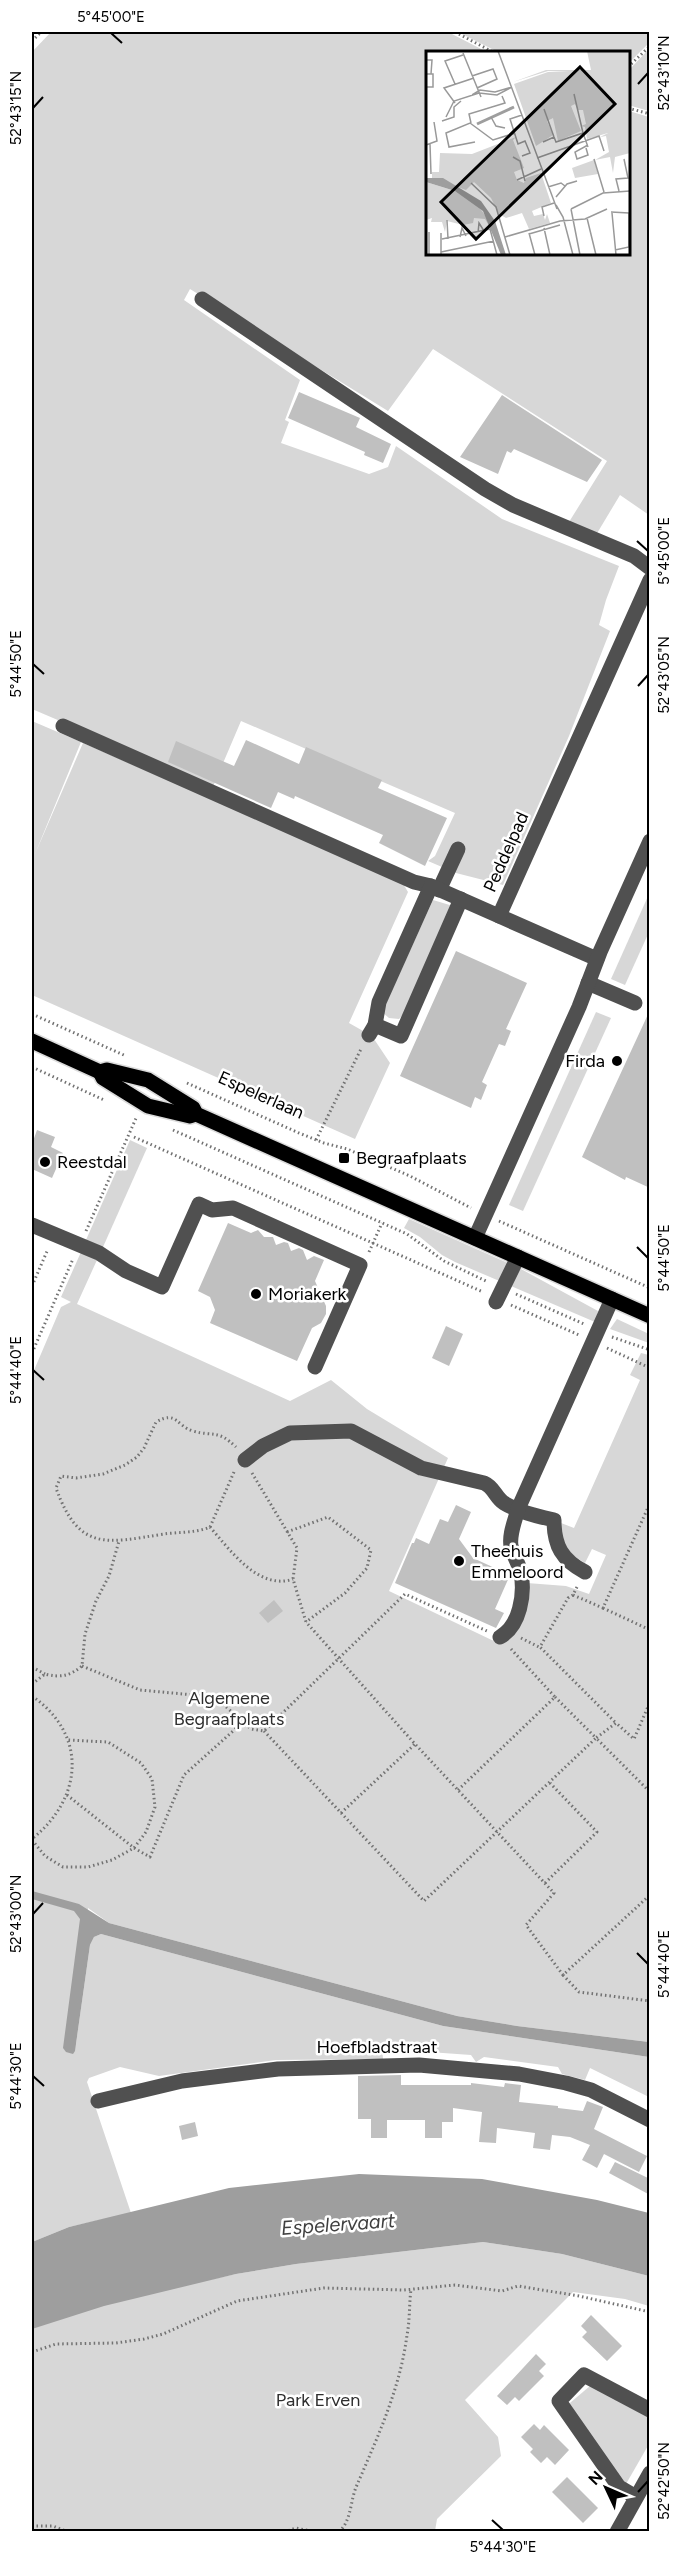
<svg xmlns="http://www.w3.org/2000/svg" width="681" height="2563" font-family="Figtree,sans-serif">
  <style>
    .green { fill: #d7d7d7 }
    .water { fill: #9e9e9e }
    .building { fill: #c0c0c0 }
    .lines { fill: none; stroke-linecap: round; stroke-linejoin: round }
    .major-casing { stroke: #dbdbdb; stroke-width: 18 }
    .path { stroke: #727272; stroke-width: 3; stroke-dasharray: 1.5 3; stroke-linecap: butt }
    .minor { stroke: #505050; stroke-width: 15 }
    .major { stroke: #000; stroke-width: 15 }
    .ticks { fill: none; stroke: #000; stroke-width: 2 }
    .poi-dot { fill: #000; stroke: #fff; stroke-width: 2 }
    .labels { text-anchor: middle; stroke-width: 5; stroke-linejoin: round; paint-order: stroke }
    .street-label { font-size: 18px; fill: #000; stroke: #fff }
    .poi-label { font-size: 18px; fill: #000; stroke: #fff; text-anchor: start }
    .park-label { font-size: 18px; fill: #2e2e2e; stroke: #fff }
    .water-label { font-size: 20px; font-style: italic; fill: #3f3f3f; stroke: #fff }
    .inset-river { fill: none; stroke: #9e9e9e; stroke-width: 3 }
    .inset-road { fill: none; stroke: #999; stroke-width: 1.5 }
    .view { fill: #000; fill-opacity: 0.15; stroke: #000; stroke-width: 3 }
    .inset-edge { fill: none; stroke: #000; stroke-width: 3 }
    .neatline { fill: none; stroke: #000; stroke-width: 2 }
    .ticks-label { font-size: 15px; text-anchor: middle; fill: #000 }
  </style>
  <rect width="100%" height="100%" fill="#fff"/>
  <!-- green -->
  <g class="green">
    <polygon points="51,32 448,32 487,52 428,52 428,254 628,254 629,111 649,117 649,515 620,495 596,535 569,522 607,461 433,349 388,411 190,289 184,300 300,380 285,420 289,422 281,443 369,474 388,467 396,446 502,519 619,566 606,600 599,625 610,631 569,736 503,885 456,873 428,861 435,856 455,813 241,721 212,789 135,753 32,709 32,52"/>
    <polygon points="458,32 649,32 649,43 629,63 628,52 498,52"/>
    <polygon points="649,49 649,111 628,105 629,70"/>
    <polygon points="32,721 81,742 35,854 83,743 402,882 408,892 349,1023 372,1036 390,1063 355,1139 32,995"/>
    <polygon points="649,894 649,932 625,985 611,979"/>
    <polygon points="433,900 453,906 405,1013 399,1019 389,1018 382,1012"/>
    <polygon points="596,1012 611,1018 523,1211 509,1205"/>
    <polygon points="130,1140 147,1148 103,1247 86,1240"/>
    <polygon points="409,1219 521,1269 598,1311 595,1322 455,1262 442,1255 420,1237 404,1228"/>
    <path d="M81,1252L97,1260L77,1304L290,1401L331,1380L367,1409L448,1458L389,1591L498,1643L527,1583L566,1586L589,1594L606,1555L592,1549L585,1563C565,1551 564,1547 561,1523L574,1528L640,1380L630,1375L641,1353L649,1355V2042L517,2026L457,2016L109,1923L88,1908L75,2051L90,1945L94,1937L101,1934L443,2026L649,2057V2097L590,2068L585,2080L562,2074L558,2067L484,2057L476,2062L471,2055L429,2052V2045L382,2046L383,2059L276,2060L159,2076L120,2067L89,2078L87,2082L131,2213L69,2227L32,2242V1375L61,1307L71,1302L61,1297Z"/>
    <polygon points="617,1319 649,1334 649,1343 610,1329"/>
    <polygon points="483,2242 562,2254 649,2276 649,2306 625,2299 573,2292 465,2400 498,2437 501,2456 437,2519 435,2531 32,2531 32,2327 71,2310 236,2274 296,2264"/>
    <polygon points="590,2386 649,2417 649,2444 626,2484 564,2408"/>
  </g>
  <!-- water -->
  <g class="water">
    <polygon points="32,1891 79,1904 109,1923 457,2016 517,2026 649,2042 649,2057 443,2026 101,1934 94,1937 90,1945 75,2051 73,2054 66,2052 63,2048 80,1919 74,1911 32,1899"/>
    <polygon points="359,2174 482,2179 597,2200 649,2213 649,2276 562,2254 483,2242 296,2264 236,2274 104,2306 32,2329 32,2242 69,2227 229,2188"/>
  </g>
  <!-- building -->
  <g class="building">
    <polygon points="299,392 360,418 356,427 391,444 383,463 364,455 365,452 288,418"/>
    <polygon points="502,395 602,460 587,482 514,449 511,453 507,451 498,474 460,457"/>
    <polygon points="246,740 299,764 306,747 382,780 378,788 447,818 425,866 379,843 383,835 295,796 294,799 278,792 271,808 168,762 176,741 234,766"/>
    <polygon points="456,951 527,983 506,1029 511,1031 505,1046 499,1044 482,1082 487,1085 481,1100 475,1097 471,1108 400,1076"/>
    <polygon points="650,1010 650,1188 626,1177 625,1180 582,1157"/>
    <polygon points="37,1130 55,1137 51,1147 63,1153 52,1178 32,1169 32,1144"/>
    <polygon points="228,1223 251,1233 258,1230 264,1237 273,1237 276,1245 284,1242 288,1243 291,1251 299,1248 303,1250 307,1260 314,1256 324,1260 315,1281 326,1306 326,1314 321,1323 312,1328 297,1361 210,1323 215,1310 210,1297 198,1291"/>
    <polygon points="446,1326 463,1334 449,1366 432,1358"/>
    <polygon points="456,1505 471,1512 459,1539 473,1558 510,1575 495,1609 504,1613 496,1628 395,1583 412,1543 414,1543 416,1538 429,1544 440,1519 448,1522"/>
    <polygon points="274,1600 283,1611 268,1623 259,1613"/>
    <polygon points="401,2075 401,2085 471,2085 471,2083 504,2087 505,2083 521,2085 519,2102 558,2106 558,2108 583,2111 587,2101 603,2107 594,2129 647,2156 639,2172 604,2154 597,2168 590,2164 582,2160 590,2145 570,2137 552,2135 550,2150 542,2149 533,2148 535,2133 497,2128 496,2143 479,2142 482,2112 453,2108 453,2122 442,2122 442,2138 425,2138 425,2120 387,2120 387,2138 371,2138 371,2119 358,2119 358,2076"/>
    <polygon points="195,2122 198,2136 182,2140 179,2126"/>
    <polygon points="615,2162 650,2179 650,2195 609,2173"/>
    <polygon points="591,2315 622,2346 607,2361 582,2337 587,2332 581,2326"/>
    <polygon points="536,2354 546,2364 539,2371 544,2376 519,2401 515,2397 507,2405 497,2396"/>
    <polygon points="534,2424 540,2430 544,2425 569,2450 555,2465 547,2457 541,2463 530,2452 533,2449 521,2437"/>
    <polygon points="567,2477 598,2508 583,2523 552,2492"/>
  </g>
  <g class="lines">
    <!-- major casing -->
    <g class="major-casing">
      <g id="major">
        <polyline points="32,1041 100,1072 107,1070 148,1080 193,1108 196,1114 650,1316"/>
        <polyline points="100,1072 103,1078 148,1106 190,1116 196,1114"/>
      </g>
    </g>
    <!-- path -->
    <g class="path">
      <polyline points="455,32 493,52"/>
      <polyline points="32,41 41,32"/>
      <polyline points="628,67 650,46"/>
      <polyline points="628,108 650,114"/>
      <polyline points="32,1014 126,1056"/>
      <polyline points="32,1067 104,1100"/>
      <polyline points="187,1083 299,1133 324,1143 347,1149 410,1176 471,1208"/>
      <polyline points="173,1130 407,1234 444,1261 488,1282"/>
      <polyline points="134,1137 483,1292"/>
      <polyline points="316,1140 361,1049"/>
      <polyline points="499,1221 650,1288"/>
      <polyline points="86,1231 137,1116"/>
      <polyline points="369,1252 382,1223"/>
      <polyline points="32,1286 48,1249"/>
      <polyline points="516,1294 584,1324"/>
      <polyline points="511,1305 579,1335"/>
      <polyline points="612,1337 650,1350"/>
      <polyline points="607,1348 650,1368"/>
      <polyline points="32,1353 73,1259"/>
      <path d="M234,1472L210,1527C196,1533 178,1532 164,1534C106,1543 79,1552 56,1488L61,1476L76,1478L103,1474L125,1465L137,1457L144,1448L156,1422C177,1410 176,1426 193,1431C214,1437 217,1429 236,1447"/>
      <polyline points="252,1473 297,1548 293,1579 306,1622 415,1744 554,1893 526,1925 563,1975 650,1895"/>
      <path d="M210,1527C230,1550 259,1591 293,1579"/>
      <polyline points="287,1532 328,1517 371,1550 367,1568 345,1593 306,1622"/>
      <polyline points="577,1587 573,1595 603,1608 650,1503"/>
      <polyline points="573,1595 568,1598 540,1647 616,1723"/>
      <polyline points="603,1608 650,1630"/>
      <polyline points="521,1638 539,1647"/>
      <polyline points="82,1666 140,1690 215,1697 243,1722"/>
      <polyline points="32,1667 45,1674"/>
      <path d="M32,1684L45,1674C60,1678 70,1676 82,1666L85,1634L96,1601L109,1576L119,1541"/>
      <path d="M32,1696C88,1735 83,1798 32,1839"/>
      <polyline points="555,1697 596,1738 616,1723 634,1739 650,1702"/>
      <polyline points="264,1731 424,1901 596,1738 650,1792"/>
      <polyline points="458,1790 555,1697 511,1649"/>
      <polyline points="67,1795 134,1848 150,1857 184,1775 243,1722 251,1729 264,1731 405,1594 487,1631"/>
      <polyline points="341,1813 415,1744"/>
      <polyline points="32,1840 45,1856 63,1867 88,1867 112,1860 134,1848 146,1832 155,1807 152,1779 141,1763 108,1742 68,1740"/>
      <polyline points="545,1883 597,1832 550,1783"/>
      <polyline points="563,1975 579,1992 650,2001"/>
      <polyline points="32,2352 56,2344 116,2343 144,2339 163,2334 237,2301 324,2288 404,2290 455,2285 502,2291 518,2286 579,2296 650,2312"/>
      <polyline points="32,2526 53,2526 68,2532"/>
      <polyline points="284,2532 296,2528 315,2532"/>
      <path d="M339,2532C352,2520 350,2500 357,2485C378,2436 400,2389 407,2335C410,2320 409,2305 411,2289"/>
    </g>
    <!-- minor -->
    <g class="minor">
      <polyline points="202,299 485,489 513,505 634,556 650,568"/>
      <polyline points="63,726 414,882 431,886"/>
      <polyline points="439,890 458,849"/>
      <polyline points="499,916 597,959"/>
      <polyline points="588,983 635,1003"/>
      <polyline points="375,1025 401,1036 461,899"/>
      <polyline points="369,1035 375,1025 379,1002 431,886 499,916 650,580"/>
      <polyline points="32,1225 99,1253 126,1271 162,1287 199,1204 212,1210 233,1208 360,1265 315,1367"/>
      <polyline points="475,1238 579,1007 600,952 650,841"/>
      <polyline points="496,1302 518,1257"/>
      <path d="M245,1460L263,1446L290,1433L351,1431L421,1468L484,1483C494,1487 495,1497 504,1503C519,1512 537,1516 554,1520C554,1546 562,1560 585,1572"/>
      <path d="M500,1637C520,1626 525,1594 521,1573C519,1564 513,1555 511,1546C509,1534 515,1521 518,1509L612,1299"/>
      <polyline points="98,2101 182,2081 278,2069 419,2065 519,2074 566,2083 591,2090 650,2120"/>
      <polyline points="636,2497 619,2487 559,2401 584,2375 650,2410"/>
      <polyline points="617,2532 650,2473"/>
    </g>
    <!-- major -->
    <use href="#major" class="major"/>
  </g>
  <!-- ticks -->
  <path class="ticks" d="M111,33L122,43M638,84L648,73M33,108L43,97M637,541L648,551M33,664L44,674M638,686L648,675M637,1247L648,1258M33,1370L44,1380M33,1914L43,1903M637,1953L648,1964M33,2076L44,2086M638,2492L648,2481M492,2520L503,2530"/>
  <!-- markers -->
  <g class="poi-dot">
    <circle cx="617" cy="1061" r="6"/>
    <rect x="338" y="1152" width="12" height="12" rx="3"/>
    <circle cx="45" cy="1162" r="6"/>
    <circle cx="256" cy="1294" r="6"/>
    <circle cx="459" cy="1561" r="6"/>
  </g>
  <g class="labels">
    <!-- street labels -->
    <g class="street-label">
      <text transform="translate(506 852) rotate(-66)" y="6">Peddelpad</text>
      <text transform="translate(261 1095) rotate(24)" y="6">Espelerlaan</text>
      <text x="377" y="2053">Hoefbladstraat</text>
    </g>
    <!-- poi labels -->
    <g class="poi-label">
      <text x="605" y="1067" text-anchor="end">Firda</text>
      <text x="356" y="1164">Begraafplaats</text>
      <text x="57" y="1168">Reestdal</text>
      <text x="268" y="1300">Moriakerk</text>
      <text x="471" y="1557">Theehuis<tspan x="471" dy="21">Emmeloord</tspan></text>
    </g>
    <!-- park labels -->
    <g class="park-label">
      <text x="229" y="1704">Algemene<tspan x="229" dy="21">Begraafplaats</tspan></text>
      <text x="318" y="2406">Park Erven</text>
    </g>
    <!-- water labels -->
    <g class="water-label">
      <text transform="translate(338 2224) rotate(-4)" y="7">Espelervaart</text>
    </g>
  </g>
  <!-- overview -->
  <g transform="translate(426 51)">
    <rect width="204" height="204" fill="#fff"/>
    <path d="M161,0H204V102L189,106L187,122L184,106L169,109L183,101L180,85L174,86L182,82L161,88L159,76L155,75L160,73L157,59H152L149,53L145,55L155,80L132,90L127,67L121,70L127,84L110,95L88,33L122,21L143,20H122L87,31L120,19H165ZM90,86L87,89L98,117L88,121L91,129L98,132L100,127L115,122L125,152L106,160L108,165L117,163L119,169L121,163L124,172L103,178L96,162L80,167L73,163L65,147L48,131L40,139L6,127V121H13L14,102L46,103ZM168,109L172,123L149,127L146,117ZM0,131L32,141L53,156L64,171L71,188L59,168L48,167L47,172L37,174L21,170L19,181L16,171H5L6,167L0,169Z" fill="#d7d7d7"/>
    <path d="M0,127H17L55,150L69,170L80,204H75L57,160L29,140L0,131Z" fill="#9e9e9e"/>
    <path class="inset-river" d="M51,73L88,56"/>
    <path class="inset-road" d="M72,0L131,158M37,2L55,46M0,9H6L5,23M0,23H7V36H0M46,25L67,18L71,28L51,37M29,33L19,10L37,4M148,43L157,82M29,52L18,37L48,27M118,58L128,86M96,64L84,68L92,93L99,90L104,102L96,105M20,66L28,50L53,42L71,44L86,36L69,41L54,39L46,44M65,66L70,75L79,77M16,70L28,66V56L35,50M45,72L43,63L79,52L76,45M49,91L23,96L20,82L44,72L67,89L89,82M117,91L128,86L130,91L157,82L162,96M4,93L5,123M0,94L11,90L8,71M160,97L162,104L151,108L149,101L162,94M87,106L94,110L99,130M111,107L173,85L178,100M168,108L178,141M91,129L115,118M45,132L70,156L84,204M122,136L135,132L139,135M193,140L190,128L202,127L198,108M130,146L141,133L151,130M130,154L137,166L147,204M145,158L177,142L204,140M145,158L154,204M185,161L203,162M186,162L190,204M118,165L116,156L128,152M161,167L170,204M21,169L22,188M118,177L124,204M15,182V204M52,182L53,172L58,180M103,182L109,204M103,183L134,174M34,186L36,177L40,185M79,186L134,170L159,168L181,158M16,188L64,178L71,204M189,199L203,196V162M15,201L68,190M3,204V181"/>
    <path class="view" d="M154,16L189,53L50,188L15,151Z"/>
    <rect width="204" height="204" class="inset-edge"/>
  </g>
  <!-- border -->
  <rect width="681" height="2563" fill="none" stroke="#ffffff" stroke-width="66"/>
  <!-- north arrow -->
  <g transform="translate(606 2488) rotate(314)" stroke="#ffffff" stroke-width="4.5" paint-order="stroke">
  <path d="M0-4.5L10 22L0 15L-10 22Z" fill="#000000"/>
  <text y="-9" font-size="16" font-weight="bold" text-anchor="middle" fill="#000000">N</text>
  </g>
  <rect x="33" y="33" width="615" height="2497" class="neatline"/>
  <g class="ticks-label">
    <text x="111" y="22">5°45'00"E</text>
    <text transform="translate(664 73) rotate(-90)" y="5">52°43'10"N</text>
    <text transform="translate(16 108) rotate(-90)" y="5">52°43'15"N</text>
    <text transform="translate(664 551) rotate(-90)" y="5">5°45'00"E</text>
    <text transform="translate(16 664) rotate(-90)" y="5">5°44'50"E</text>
    <text transform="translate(664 675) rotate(-90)" y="5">52°43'05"N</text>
    <text transform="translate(664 1258) rotate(-90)" y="5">5°44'50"E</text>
    <text transform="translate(16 1370) rotate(-90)" y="5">5°44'40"E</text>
    <text transform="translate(16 1914) rotate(-90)" y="5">52°43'00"N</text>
    <text transform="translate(664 1964) rotate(-90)" y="5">5°44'40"E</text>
    <text transform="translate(16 2076) rotate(-90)" y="5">5°44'30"E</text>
    <text transform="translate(664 2481) rotate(-90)" y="5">52°42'50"N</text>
    <text x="503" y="2552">5°44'30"E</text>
  </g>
</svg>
